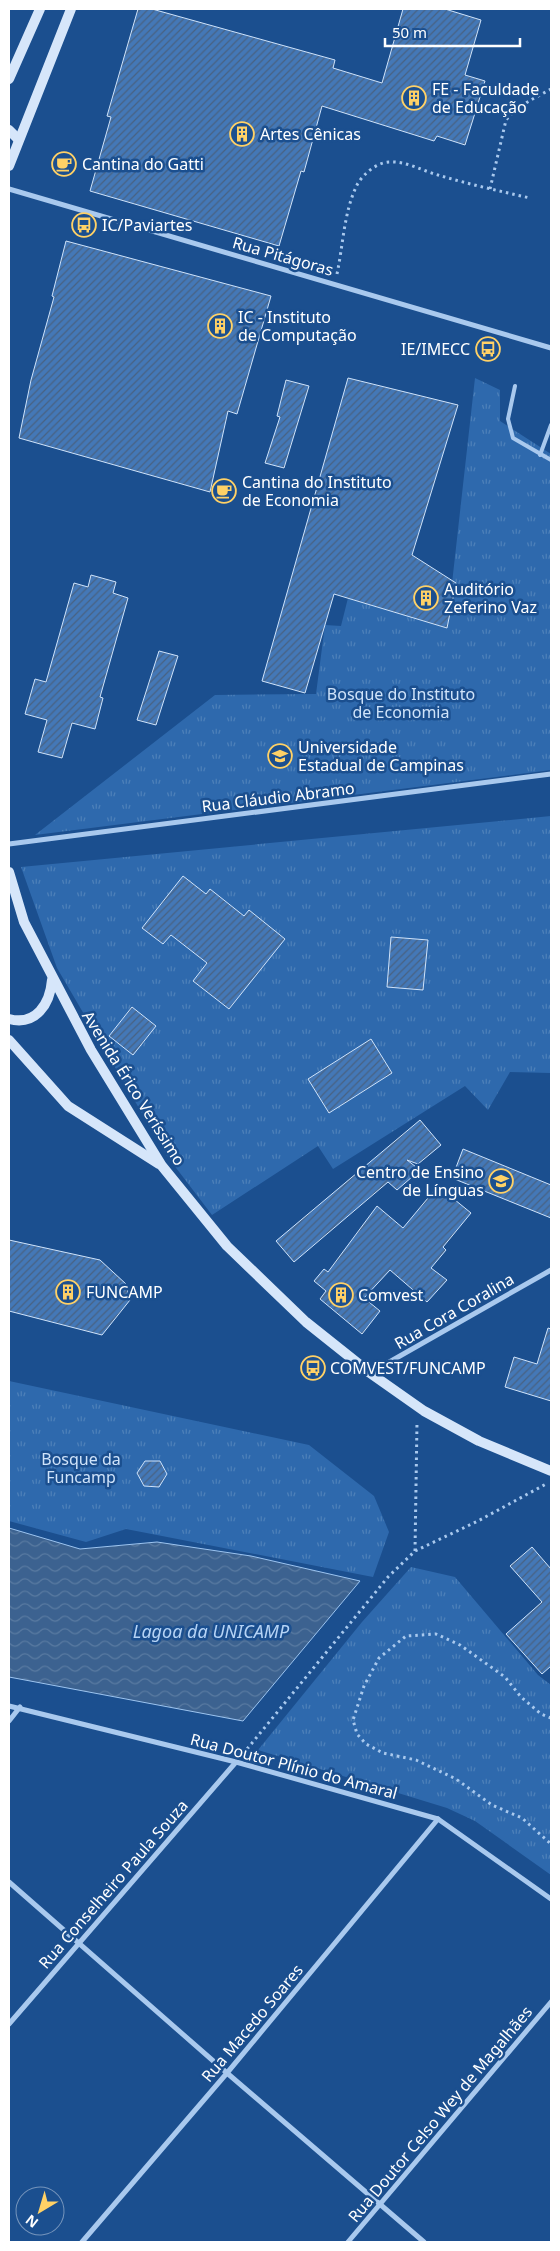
<svg xmlns="http://www.w3.org/2000/svg" width="560" height="2251" font-family="'Noto Sans',sans-serif">
  <style>
    .grass { fill: url(#grass-tufts) }
    .water { fill: url(#water-waves); stroke: #9cc4f0 }
    .building { fill: url(#building-hatch); stroke: #cfe3fa }
    .lines { fill: none; stroke-linecap: round; stroke-linejoin: round }
    .path { stroke: #a9c9ee; stroke-width: 3; stroke-dasharray: 2.5 4; stroke-linecap: butt }
    .lane { stroke: #a9c9ee; stroke-width: 4 }
    .street { stroke: #a9c9ee; stroke-width: 5 }
    .secondary { stroke: #d6e6fa; stroke-width: 10 }
    .labels { text-anchor: middle; stroke-width: 5; stroke-linejoin: round; paint-order: stroke }
    .poi-label { font-size: 16px; fill: #fff; stroke: #1b4f8f; text-anchor: start }
    .street-label { font-size: 16px; fill: #fff; stroke: #1b4f8f }
    .park-label { font-size: 16px; fill: #cfe3fa; stroke: #1b4f8f }
    .water-label { font-size: 18px; font-style: italic; fill: #b5d3f5; stroke: #1b4f8f }
  </style>
  <defs>
    <pattern id="grass-tufts" width="24" height="20" patternUnits="userSpaceOnUse" patternTransform="scale(1.25)"><rect width="24" height="20" fill="#2e69ad"/><path d="M3 7l-1-3M5 7V3M7 7l1-3M15 17l-1-3M17 17v-4M19 17l1-3" fill="none" stroke="#4d80b9"/></pattern>
    <pattern id="water-waves" width="16" height="10" patternUnits="userSpaceOnUse" patternTransform="scale(1.25)"><rect width="16" height="10" fill="#3c6290"/><path d="M0 5q4-4 8 0t8 0" fill="none" stroke="#597aa1"/></pattern>
    <pattern id="building-hatch" width="6" height="6" patternUnits="userSpaceOnUse" patternTransform="scale(1.25)"><rect width="6" height="6" fill="#4478b7"/><path d="M-1 1l2-2M0 6l6-6M5 7l2-2" fill="none" stroke="#486282"/></pattern>
  </defs>
  <rect width="100%" height="100%" fill="#1b4f8f"/>
  <!-- grass -->
  <g class="grass">
    <polygon points="475,378 500,390 500,421 551,454 551,770 35,835 215,695 316,694 325,625 341,626 348,598 447,628"/>
    <polygon points="551,816 551,1073 510,1072 488,1110 465,1086 333,1169 318,1146 212,1215 167,1156 57,968 21,867"/>
    <polygon points="9,1381 309,1445 374,1496 389,1532 373,1577 126,1529 86,1542 9,1521"/>
    <polygon points="411,1567 455,1577 538,1675 551,1685 551,1875 475,1821 447,1808 258,1750 362,1622"/>
  </g>
  <!-- water -->
  <polygon class="water" points="9,1528 80,1549 157,1542 251,1556 360,1581 243,1721 9,1677"/>
  <!-- building -->
  <g class="building">
    <polygon points="138,9 152,9 335,60 333,68 382,83 403,9 445,9 481,20 465,75 485,81 465,145 437,136 434,141 322,106 304,172 301,171 279,246 90,191 111,117 107,116"/>
    <polygon points="66,241 271,296 237,414 228,411 210,492 19,438 31,380 54,297 52,296"/>
    <polygon points="348,378 458,405 412,555 456,583 447,628 334,594 305,693 262,681"/>
    <polygon points="286,380 309,386 284,468 265,463 280,417 277,416"/>
    <polygon points="91,575 116,582 113,593 128,598 100,697 103,698 95,729 72,723 62,758 38,752 47,720 25,714 35,679 46,682 74,583 88,587"/>
    <polygon points="159,651 178,656 156,725 137,720"/>
    <polygon points="183,876 206,894 210,889 244,916 249,910 285,939 229,1009 193,981 207,963 171,935 163,944 142,928"/>
    <polygon points="391,937 428,940 423,990 387,987"/>
    <polygon points="132,1007 156,1026 133,1055 109,1036"/>
    <polygon points="371,1039 392,1073 329,1113 308,1079"/>
    <polygon points="420,1120 441,1145 418,1164 407,1160 420,1170 397,1190 388,1182 294,1262 276,1241"/>
    <polygon points="463,1149 551,1185 551,1218 452,1178"/>
    <polygon points="438,1186 471,1213 443,1247 446,1250 431,1268 447,1280 427,1302 390,1270 364,1298 380,1311 362,1334 320,1299 326,1291 314,1281 324,1269 328,1272 377,1206 403,1228"/>
    <polygon points="9,1240 100,1260 126,1284 130,1300 102,1335 9,1311"/>
    <polygon points="548,1328 551,1329 551,1401 505,1387 514,1357 537,1364"/>
    <polygon points="145,1461 160,1461 167,1474 159,1487 144,1486 137,1473"/>
    <polygon points="532,1547 551,1569 551,1666 542,1674 506,1634 542,1602 510,1566"/>
  </g>
  <g class="lines">
    <!-- path -->
    <g class="path">
      <path d="M490,189L506,120C518,105 535,98 551,89"/>
      <path d="M337,274C343,246 344,211 357,185C363,174 377,162 390,162C406,161 423,171 438,175C468,184 499,191 530,198"/>
      <polyline points="415,1551 417,1422"/>
      <polyline points="551,1718 541,1714 521,1697 505,1677 460,1645 436,1634 406,1636 379,1658 364,1686 353,1720 357,1734 366,1744 383,1753 416,1760 456,1779 492,1805 522,1818 551,1844"/>
      <polyline points="243,1754 388,1577 415,1551 478,1521 546,1484"/>
    </g>
    <!-- lane -->
    <g class="lane">
      <polyline points="515,386 508,419 513,438 551,460"/>
      <polyline points="540,455 551,425"/>
    </g>
    <!-- street -->
    <g class="street">
      <polyline points="9,189 551,348"/>
      <polyline points="9,844 551,774"/>
      <polyline points="370,1373 551,1270"/>
      <polyline points="9,1706 236,1762 438,1819 551,1899"/>
      <polyline points="9,1721 20,1707"/>
      <polyline points="9,1882 227,2073 424,2242"/>
      <polyline points="9,2024 236,1762"/>
      <polyline points="82,2242 227,2073 438,1819"/>
      <polyline points="348,2242 551,2002"/>
    </g>
    <!-- secondary -->
    <g class="secondary">
      <polyline points="9,79 40,9"/>
      <polyline points="9,130 18,139"/>
      <polyline points="9,166 71,9"/>
      <polyline points="9,872 24,922 91,1050 162,1166 227,1246 306,1322 370,1373 424,1411 479,1441 551,1471"/>
      <path d="M9,1019C36,1026 50,1004 52,980"/>
      <polyline points="9,1040 68,1106 159,1164"/>
    </g>
  </g>
  <!-- icons -->
  <defs>
    <g id="building-ring" transform="scale(1.25)"><circle r="9.5" fill="#1b4f8f" stroke="#ffd166" stroke-width="1.5"/><path d="M-4-6H4V6H1V3H-1V6H-4ZM-2.5-4.3h1.7v1.8h-1.7ZM.8-4.3h1.7v1.8H.8ZM-2.5-1h1.7V.8h-1.7ZM.8-1h1.7V.8H.8Z" fill="#ffd166"/></g>
    <g id="cafe-ring" transform="scale(1.25)"><circle r="9.5" fill="#1b4f8f" stroke="#ffd166" stroke-width="1.5"/><path d="M-5.5-4.5H6V0H3Q3 3.5 0 3.5H-2.5Q-5.5 3.5-5.5 0ZM3-3.2v2h1.7v-2ZM-6 4.5H4V6H-6Z" fill="#ffd166"/></g>
    <g id="bus-ring" transform="scale(1.25)"><circle r="9.5" fill="#1b4f8f" stroke="#ffd166" stroke-width="1.5"/><path d="M-5-6H5V4H4V6H2V4H-2V6H-4V4H-5ZM-3.5-4V0h7V-4ZM-3.5 1.2v1.5H-2V1.2ZM2 1.2v1.5H3.5V1.2Z" fill="#ffd166"/></g>
    <g id="university-ring" transform="scale(1.25)"><circle r="9.5" fill="#1b4f8f" stroke="#ffd166" stroke-width="1.5"/><path d="M0-5L7-2L0 1L-7-2ZM-4 1L0 2.5L4 1V4Q0 6-4 4Z" fill="#ffd166"/></g>
  </defs>
  <g fill-rule="evenodd">
    <use href="#building-ring" x="414" y="98"/>
    <use href="#building-ring" x="242" y="134"/>
    <use href="#cafe-ring" x="64" y="164"/>
    <use href="#bus-ring" x="84" y="225"/>
    <use href="#building-ring" x="220" y="326"/>
    <use href="#bus-ring" x="488" y="349"/>
    <use href="#cafe-ring" x="224" y="491"/>
    <use href="#building-ring" x="426" y="598"/>
    <use href="#university-ring" x="280" y="756"/>
    <use href="#university-ring" x="501" y="1181"/>
    <use href="#building-ring" x="68" y="1292"/>
    <use href="#building-ring" x="341" y="1295"/>
    <use href="#bus-ring" x="313" y="1368"/>
  </g>
  <g class="labels">
    <!-- poi labels -->
    <g class="poi-label">
      <text x="432" y="95">FE - Faculdade<tspan x="432" dy="18">de Educação</tspan></text>
      <text x="260" y="140">Artes Cênicas</text>
      <text x="82" y="170">Cantina do Gatti</text>
      <text x="102" y="231">IC/Paviartes</text>
      <text x="238" y="323">IC - Instituto<tspan x="238" dy="18">de Computação</tspan></text>
      <text x="470" y="355" text-anchor="end">IE/IMECC</text>
      <text x="242" y="488">Cantina do Instituto<tspan x="242" dy="18">de Economia</tspan></text>
      <text x="444" y="595">Auditório<tspan x="444" dy="18">Zeferino Vaz</tspan></text>
      <text x="298" y="753">Universidade<tspan x="298" dy="18">Estadual de Campinas</tspan></text>
      <text x="484" y="1178" text-anchor="end">Centro de Ensino<tspan x="484" dy="18">de Línguas</tspan></text>
      <text x="86" y="1298">FUNCAMP</text>
      <text x="358" y="1301">Comvest</text>
      <text x="330" y="1374">COMVEST/FUNCAMP</text>
    </g>
    <!-- street labels -->
    <g class="street-label">
      <text transform="translate(283 256) rotate(16)" y="6">Rua Pitágoras</text>
      <text transform="translate(278 797) rotate(-7)" y="6">Rua Cláudio Abramo</text>
      <text transform="translate(134 1088) rotate(58)" y="6">Avenida Érico Veríssimo</text>
      <text transform="translate(454 1311) rotate(-30)" y="6">Rua Cora Coralina</text>
      <text transform="translate(294 1766) rotate(15)" y="6">Rua Doutor Plínio do Amaral</text>
      <text transform="translate(113 1884) rotate(-49)" y="6">Rua Conselheiro Paula Souza</text>
      <text transform="translate(252 2023) rotate(-50)" y="6">Rua Macedo Soares</text>
      <text transform="translate(440 2114) rotate(-50)" y="6">Rua Doutor Celso Wey de Magalhães</text>
    </g>
    <!-- park labels -->
    <g class="park-label">
      <text x="401" y="700">Bosque do Instituto<tspan x="401" dy="18">de Economia</tspan></text>
      <text x="81" y="1465">Bosque da<tspan x="81" dy="18">Funcamp</tspan></text>
    </g>
    <!-- water labels -->
    <g class="water-label">
      <text x="211" y="1638">Lagoa da UNICAMP</text>
    </g>
  </g>
  <!-- border -->
  <rect width="560" height="2251" fill="none" stroke="#ffffff" stroke-width="20"/>
  <!-- north arrow -->
  <g transform="translate(40 2211) rotate(218)"><circle r="24" fill="#1b4f8f" stroke="#7695bc"/>
  <path d="M0-4L9 19L0 12L-9 19Z" fill="#ffd166"/>
  <text y="-8" font-size="14" font-weight="bold" text-anchor="middle" fill="#ffffff">N</text>
  </g>
  <!-- scale -->
  <path d="M385 38v8h135v-8" fill="none" stroke="#ffffff" stroke-width="2.5"/>
  <text x="392" y="38" font-size="15" fill="#ffffff" stroke="#1b4f8f" stroke-width="4" paint-order="stroke">50 m</text>
</svg>
